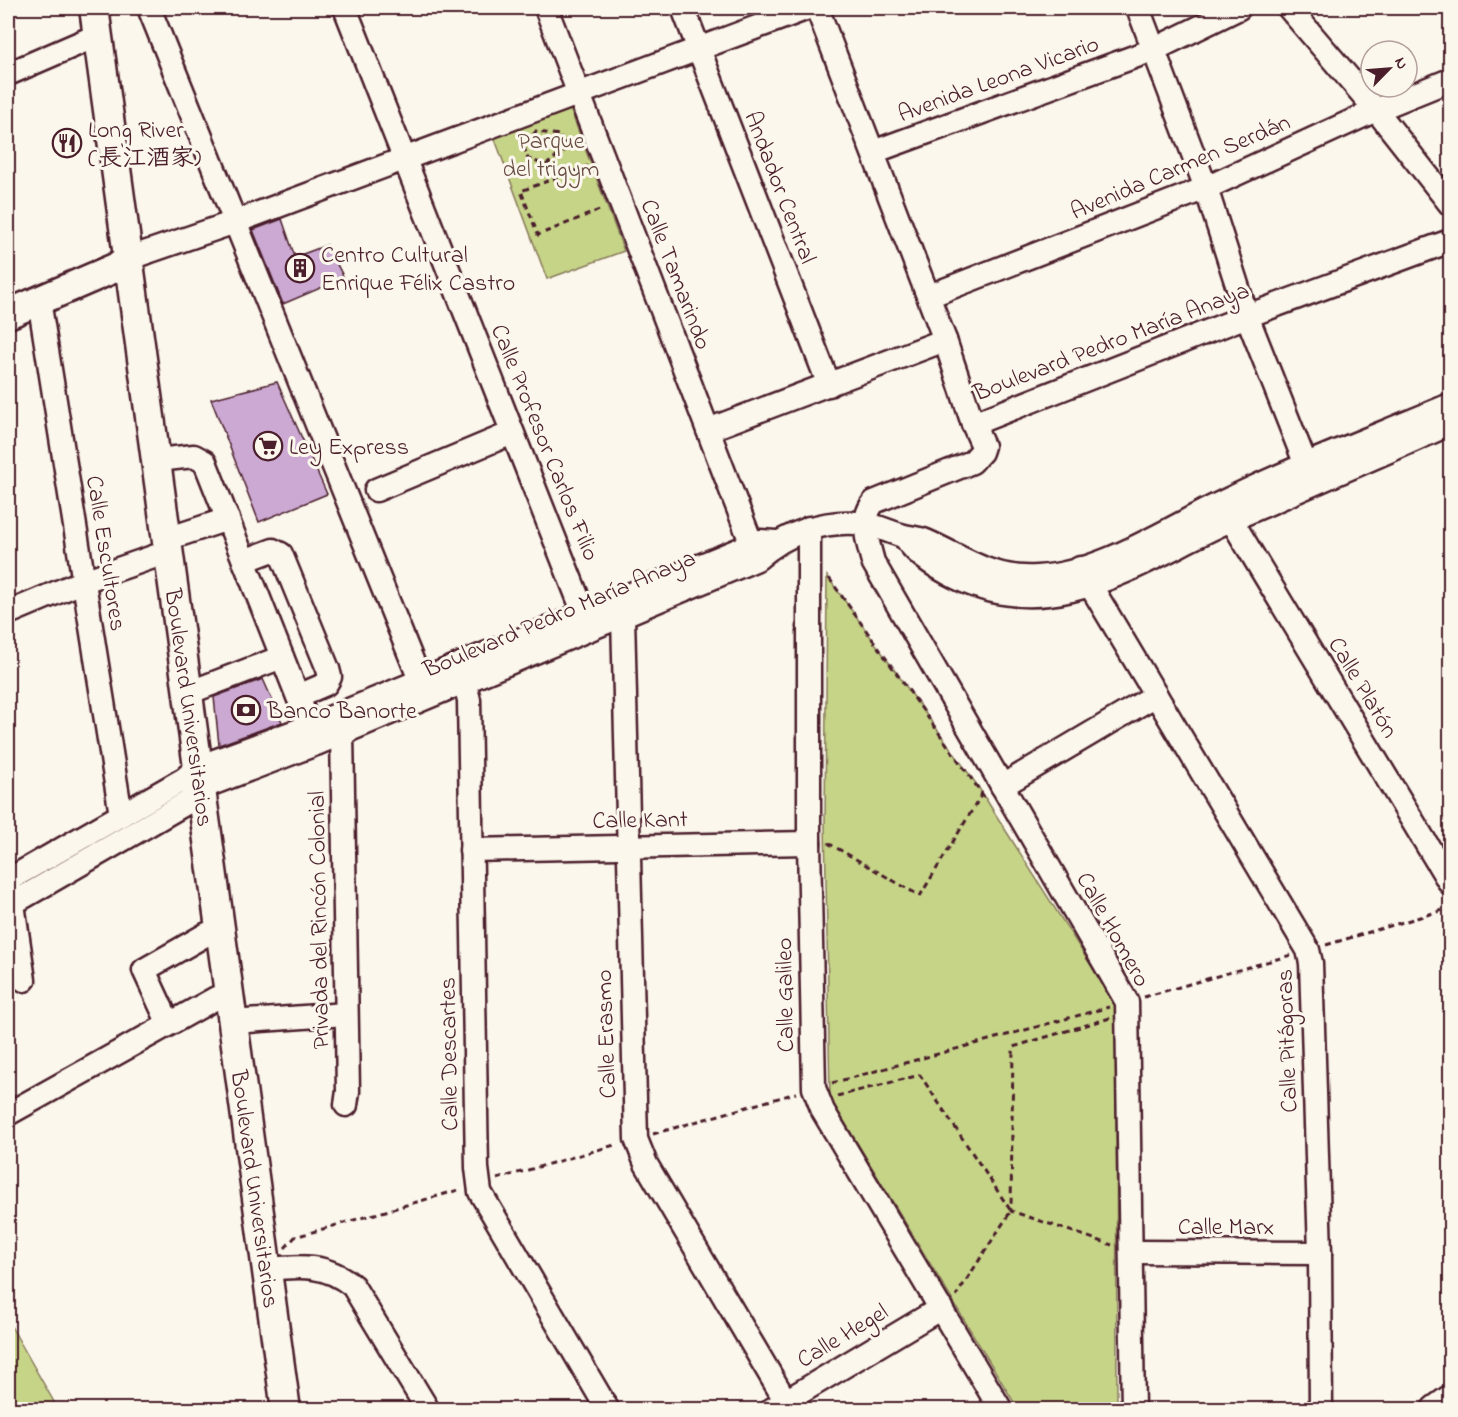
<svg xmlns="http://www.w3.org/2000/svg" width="1458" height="1417" font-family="'Indie Flower','LXGW WenKai TC',sans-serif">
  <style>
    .green { fill: #c6d488; stroke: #887a5a; stroke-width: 1.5 }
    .building { fill: #cba9d3; stroke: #4a1f2b; stroke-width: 1.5 }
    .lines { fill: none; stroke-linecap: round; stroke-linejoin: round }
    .minor-casing { stroke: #4a1f2b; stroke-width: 27 }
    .major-casing { stroke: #4a1f2b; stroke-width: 33 }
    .path { stroke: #4a1f2b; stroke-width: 3; stroke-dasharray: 6 4.5; stroke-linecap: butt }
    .minor { stroke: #fbf7ec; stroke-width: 22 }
    .major { stroke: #fbf7ec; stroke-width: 28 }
    .labels { text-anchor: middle; stroke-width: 6; stroke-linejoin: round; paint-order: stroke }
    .street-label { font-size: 24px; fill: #4a1f2b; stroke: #fbf7ec }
    .poi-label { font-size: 24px; fill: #4a1f2b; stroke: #fbf7ec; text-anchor: start }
    .park-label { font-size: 24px; fill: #694c42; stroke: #fbf7ec }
  </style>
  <rect width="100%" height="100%" fill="#fbf7ec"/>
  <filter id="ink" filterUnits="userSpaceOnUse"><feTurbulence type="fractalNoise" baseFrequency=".0167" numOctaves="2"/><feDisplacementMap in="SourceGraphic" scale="12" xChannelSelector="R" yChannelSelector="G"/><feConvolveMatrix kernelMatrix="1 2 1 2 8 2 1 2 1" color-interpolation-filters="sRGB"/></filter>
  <g filter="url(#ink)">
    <!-- green -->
    <g class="green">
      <polygon points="567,101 624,251 547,279 493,134"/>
      <polygon points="827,576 977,785 1116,1005 1117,1409 1018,1409 830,1098 825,824"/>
      <polygon points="8,1321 58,1409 8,1409"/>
    </g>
    <!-- building -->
    <g class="building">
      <polygon points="282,219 295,257 327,245 344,278 283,304 253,230"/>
      <polygon points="277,382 327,494 259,522 211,399"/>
      <polygon points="263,679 282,722 219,745 214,697"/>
    </g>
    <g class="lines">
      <!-- minor casing -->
      <g class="minor-casing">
        <g id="minor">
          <polyline points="149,8 420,680"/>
          <polyline points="345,8 589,626"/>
          <polyline points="546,8 757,558"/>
          <polyline points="683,8 829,385"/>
          <path d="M817,8L945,340L973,424L983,446L981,452L972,462L874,502C859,520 868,542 873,562L1127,1002L1133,1410"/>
          <polyline points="1138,8 1206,188 1247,316 1306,465 1313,478"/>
          <polyline points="1289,8 1376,110 1450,204"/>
          <polyline points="8,74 89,39 97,33"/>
          <polyline points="873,152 1153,50 1239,8"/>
          <polyline points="127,259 235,222 808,8"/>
          <polyline points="929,296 1206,188 1376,110 1450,80"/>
          <polyline points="39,300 121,815"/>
          <polyline points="973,424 1247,316 1450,241"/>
          <polyline points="708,430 945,340"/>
          <polyline points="157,460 194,456 205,462 315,740"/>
          <polyline points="376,490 512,433"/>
          <polyline points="1223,506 1450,883"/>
          <polyline points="809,528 809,843 814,1088 823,1111 1001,1410"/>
          <polyline points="167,539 228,519"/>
          <path d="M907,540C917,556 939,569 957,578C1057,628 1144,558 1233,519C1306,487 1378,456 1450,424"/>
          <polyline points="244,561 273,550 281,554 328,669 330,677 326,684 298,696"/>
          <polyline points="1080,568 1308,950 1311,963 1320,1253 1321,1410"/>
          <polyline points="8,613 84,581 156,556"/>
          <polyline points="623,616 636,1139 646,1164 791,1410"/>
          <polyline points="461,668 469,700 477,1168 480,1192 608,1410"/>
          <polyline points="188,693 282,657"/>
          <polyline points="342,733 348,1091 346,1105"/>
          <polyline points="1002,786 1156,695"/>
          <polyline points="471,850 809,843"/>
          <polyline points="8,880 184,779 198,767 310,726 760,541 776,542"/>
          <polyline points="11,890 24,980"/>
          <path d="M8,906L188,802L201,788L316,744L757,559C786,533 825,518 866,524C879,526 891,533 904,536C912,538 919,538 926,541C965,558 992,580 1037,577C1100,574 1165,530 1221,503C1296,466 1374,437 1450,405"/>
          <polyline points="168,1022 144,970 207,934"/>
          <polyline points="233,1022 346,1014"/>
          <polyline points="8,1114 216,998"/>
          <polyline points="1132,1252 1320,1253"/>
          <path d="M266,1269C299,1266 326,1263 353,1286L428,1410"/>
          <polyline points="771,1410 941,1308"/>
        </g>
      </g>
      <!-- major casing -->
      <g class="major-casing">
        <g id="major">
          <path id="s1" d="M94,8L286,1410"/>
          <polyline points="8,314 117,267 127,259"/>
          <polyline points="1436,1410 1450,1400"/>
        </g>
      </g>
      <!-- path -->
      <g class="path">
        <polyline points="537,130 524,147 528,159 546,165 564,151 560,135 537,132"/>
        <polyline points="562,143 576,140"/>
        <polyline points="588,166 521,191 538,235 602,209"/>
        <polyline points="829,578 985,798"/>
        <polyline points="828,843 920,896 982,794"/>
        <polyline points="1326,945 1450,908"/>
        <polyline points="1144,997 1291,955"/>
        <polyline points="1110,1018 1013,1047 1011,1211 1112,1245"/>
        <polyline points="832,1083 1109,1007"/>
        <polyline points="837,1096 920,1075 1011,1211 956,1296"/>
        <polyline points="653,1134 796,1093"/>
        <polyline points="497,1179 618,1144"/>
        <polyline points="285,1248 295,1237 462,1189"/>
      </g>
      <!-- minor -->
      <use href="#minor" class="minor"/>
      <!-- major -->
      <use href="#major" class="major"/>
    </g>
  </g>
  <!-- icons -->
  <defs>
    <g id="restaurant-ring" transform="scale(1.5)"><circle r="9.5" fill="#fbf7ec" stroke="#4a1f2b" stroke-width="1.5"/><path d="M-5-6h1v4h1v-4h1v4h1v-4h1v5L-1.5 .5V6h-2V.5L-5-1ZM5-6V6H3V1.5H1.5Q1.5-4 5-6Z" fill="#4a1f2b"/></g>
    <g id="building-ring" transform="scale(1.5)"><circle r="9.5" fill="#fbf7ec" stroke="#4a1f2b" stroke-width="1.5"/><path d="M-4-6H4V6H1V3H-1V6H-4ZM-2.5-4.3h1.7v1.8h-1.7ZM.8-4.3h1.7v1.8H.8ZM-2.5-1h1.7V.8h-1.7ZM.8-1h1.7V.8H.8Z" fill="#4a1f2b"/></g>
    <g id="supermarket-ring" transform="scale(1.5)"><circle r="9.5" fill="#fbf7ec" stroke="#4a1f2b" stroke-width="1.5"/><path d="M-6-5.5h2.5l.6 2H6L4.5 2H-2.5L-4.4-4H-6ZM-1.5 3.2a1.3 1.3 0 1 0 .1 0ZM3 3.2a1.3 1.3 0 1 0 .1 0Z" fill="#4a1f2b"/></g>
    <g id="bank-ring" transform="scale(1.5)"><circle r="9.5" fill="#fbf7ec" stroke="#4a1f2b" stroke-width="1.5"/><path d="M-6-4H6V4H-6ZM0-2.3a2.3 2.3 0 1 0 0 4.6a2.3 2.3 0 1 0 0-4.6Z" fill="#4a1f2b"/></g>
  </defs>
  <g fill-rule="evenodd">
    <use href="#restaurant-ring" x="67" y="143"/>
    <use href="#building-ring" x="300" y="268"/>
    <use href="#supermarket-ring" x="268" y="446"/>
    <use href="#bank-ring" x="246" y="710"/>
  </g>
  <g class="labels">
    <!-- street labels -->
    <g class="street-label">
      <text transform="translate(998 78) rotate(-20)" y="8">Avenida Leona Vicario</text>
      <text transform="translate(1180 166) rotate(-23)" y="8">Avenida Carmen Serdán</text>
      <text transform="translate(781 187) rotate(69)" y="8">Andador Central</text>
      <text transform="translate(677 274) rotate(69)" y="8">Calle Tamarindo</text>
      <text transform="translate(1111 341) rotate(-21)" y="8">Boulevard Pedro María Anaya</text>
      <text transform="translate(546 442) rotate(68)" y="8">Calle Profesor Carlos Filio</text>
      <text transform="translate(107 553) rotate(81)" y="8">Calle Escultores</text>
      <text transform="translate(559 613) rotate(-23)" y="8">Boulevard Pedro María Anaya</text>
      <text transform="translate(1364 687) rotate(59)" y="8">Calle Platón</text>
      <text dy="8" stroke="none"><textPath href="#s1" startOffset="706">Boulevard Universitarios</textPath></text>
      <text transform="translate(640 819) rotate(-1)" y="8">Calle Kant</text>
      <text transform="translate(318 920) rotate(-91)" y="8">Privada del Rincón Colonial</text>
      <text transform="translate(1114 929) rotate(61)" y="8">Calle Homero</text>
      <text transform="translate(784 995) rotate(-91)" y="8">Calle Galileo</text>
      <text transform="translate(605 1034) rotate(-92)" y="8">Calle Erasmo</text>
      <text transform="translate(1286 1041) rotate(-92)" y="8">Calle Pitágoras</text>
      <text transform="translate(448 1054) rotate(-91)" y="8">Calle Descartes</text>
      <text dy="8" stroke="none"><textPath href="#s1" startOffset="1192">Boulevard Universitarios</textPath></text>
      <text x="1226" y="1234">Calle Marx</text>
      <text transform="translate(842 1335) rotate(-31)" y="8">Calle Hegel</text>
    </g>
    <!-- poi labels -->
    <g class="poi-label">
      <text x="88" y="137">Long River<tspan x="88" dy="28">(長江酒家)</tspan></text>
      <text x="321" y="262">Centro Cultural<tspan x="321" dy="28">Enrique Félix Castro</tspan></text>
      <text x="289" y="454">Ley Express</text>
      <text x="267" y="718">Banco Banorte</text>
    </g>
    <!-- park labels -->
    <g class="park-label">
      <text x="551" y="148">Parque<tspan x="551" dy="28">del trigym</tspan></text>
    </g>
  </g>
  <!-- margin -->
  <rect width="1458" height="1417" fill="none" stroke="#fbf7ec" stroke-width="30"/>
  <rect x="15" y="15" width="1428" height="1387" fill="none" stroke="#4a1f2b" stroke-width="2" filter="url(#ink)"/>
  <!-- north arrow -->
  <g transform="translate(1389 69) rotate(65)"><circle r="28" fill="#fbf7ec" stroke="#b4a19f" stroke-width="1.5"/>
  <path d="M0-4.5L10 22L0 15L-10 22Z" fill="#4a1f2b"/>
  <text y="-9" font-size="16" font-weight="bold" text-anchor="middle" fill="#4a1f2b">N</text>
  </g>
</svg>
